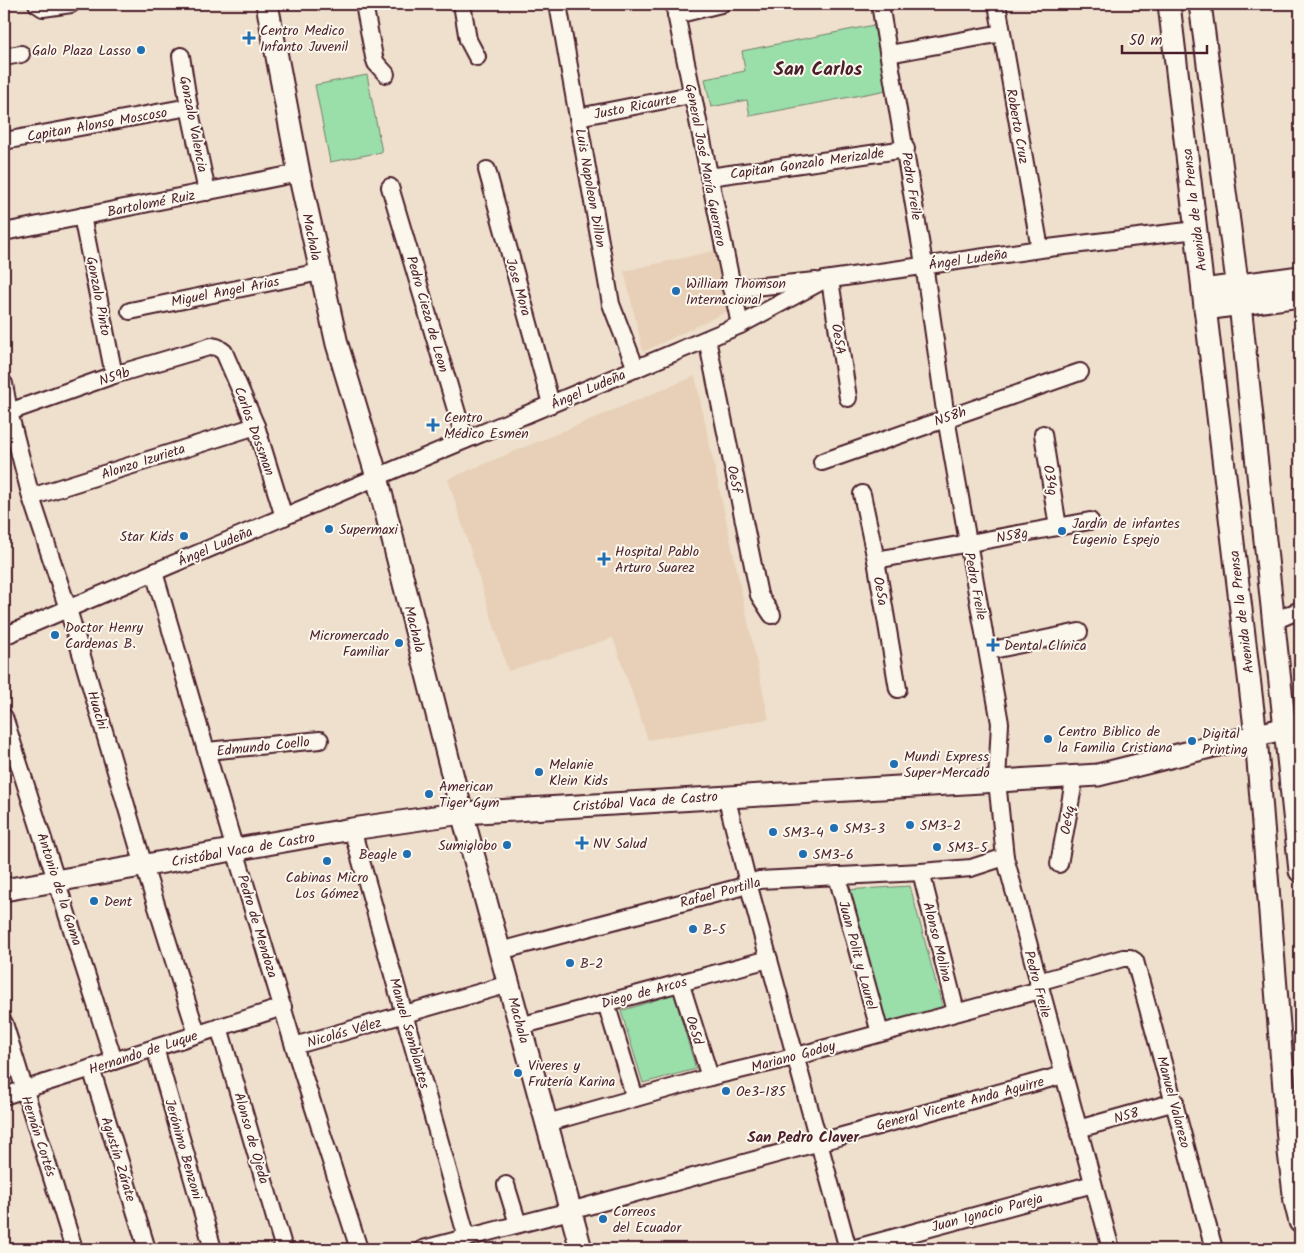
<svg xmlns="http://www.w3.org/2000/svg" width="1304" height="1253" font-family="Kalam,sans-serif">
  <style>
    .built { fill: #e7d0b7 }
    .green { fill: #9adea9; stroke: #727e6a }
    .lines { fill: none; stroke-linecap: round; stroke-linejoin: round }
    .minor-casing { stroke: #4a1f2b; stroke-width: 20 }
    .major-casing { stroke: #4a1f2b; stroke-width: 25 }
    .minor { stroke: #fbf7ec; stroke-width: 16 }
    .major { stroke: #fbf7ec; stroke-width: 21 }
    .poi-dot { fill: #1f6fb2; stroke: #fbf7ec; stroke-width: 2 }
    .labels { text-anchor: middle; stroke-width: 4; stroke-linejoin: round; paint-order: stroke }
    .poi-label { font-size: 14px; fill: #4a1f2b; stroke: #fbf7ec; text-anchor: start }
    .street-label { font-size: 14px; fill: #4a1f2b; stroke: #fbf7ec }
    .neighbourhood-label { font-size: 15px; font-weight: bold; fill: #4a1f2b; stroke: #fbf7ec }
    .district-label { font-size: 19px; font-weight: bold; fill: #4a1f2b; stroke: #fbf7ec }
  </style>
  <rect width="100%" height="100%" fill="#efe0cd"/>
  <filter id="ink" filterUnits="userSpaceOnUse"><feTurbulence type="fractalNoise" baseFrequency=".02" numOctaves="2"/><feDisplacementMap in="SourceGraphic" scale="10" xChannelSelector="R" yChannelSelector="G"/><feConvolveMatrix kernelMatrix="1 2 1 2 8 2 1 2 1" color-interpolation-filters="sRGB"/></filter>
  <g filter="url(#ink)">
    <!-- built -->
    <g class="built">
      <polygon points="714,251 728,311 643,352 624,271"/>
      <polygon points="695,376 769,719 648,740 613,638 508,671 448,479"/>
    </g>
    <!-- green -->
    <g class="green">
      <polygon points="874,25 887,90 750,116 747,100 711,107 705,79 745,71 742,51"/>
      <polygon points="367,75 382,152 330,162 315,85"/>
      <polygon points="910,886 943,1009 884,1026 845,890"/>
      <polygon points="674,994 696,1069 643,1083 621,1011"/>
    </g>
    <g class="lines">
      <!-- minor casing -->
      <g class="minor-casing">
        <g id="minor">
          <polyline points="37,4 43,8 71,4"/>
          <polyline points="364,4 374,57 376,63 386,74"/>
          <polyline points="462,4 468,40 477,57"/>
          <polyline points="558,4 611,304 636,369"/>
          <polyline points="674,4 740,325"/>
          <polyline points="880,4 924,264 946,418 1000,723 997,781 1005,857 1111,1249"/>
          <polyline points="997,4 1040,249"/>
          <polyline points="676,15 721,4"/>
          <polyline points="889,54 1002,33"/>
          <polyline points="181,56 189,107 207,192"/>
          <polyline points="4,57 21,54"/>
          <polyline points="578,117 691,95"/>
          <polyline points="4,141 189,107"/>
          <polyline points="487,170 551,404"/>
          <polyline points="709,177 906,149"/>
          <polyline points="390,187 465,440"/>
          <polyline points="82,216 114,375"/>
          <polyline points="4,232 299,173"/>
          <polyline points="830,280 848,398"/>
          <polyline points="731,289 816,281"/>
          <polyline points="130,311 320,272"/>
          <polyline points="707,339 759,595 772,615"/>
          <polyline points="4,384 9,412 31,497 68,609 144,866 197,1034"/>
          <polyline points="9,412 114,375 212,346 217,347 224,352 256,426 284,517"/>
          <polyline points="1043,434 1058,527"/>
          <polyline points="822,462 1080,372"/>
          <polyline points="862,494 876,560 898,689"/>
          <polyline points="31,497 256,426"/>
          <polyline points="876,560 1090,521"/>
          <polyline points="154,572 235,850 294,1046 359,1249"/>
          <polyline points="1274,621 1300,610"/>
          <polyline points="4,636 377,477 740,325 824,280 1040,249 1196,230"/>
          <polyline points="988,651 1079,632"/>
          <polyline points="4,717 114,1061"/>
          <polyline points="207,751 320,740"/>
          <polyline points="726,796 748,883 848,1249"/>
          <polyline points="352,829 467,1238"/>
          <polyline points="1059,864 1075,776"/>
          <polyline points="921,872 956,1012"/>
          <polyline points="837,876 880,1033"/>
          <polyline points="500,951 737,888 759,880 921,872 971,868 1005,857"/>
          <polyline points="680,982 710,1077"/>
          <polyline points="1038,982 1123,958 1130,958 1135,961 1214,1249"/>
          <polyline points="606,1003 635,1098"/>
          <polyline points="4,1023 74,1249"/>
          <polyline points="520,1026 769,959"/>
          <polyline points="219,1027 284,1249"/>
          <polyline points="294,1046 509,984"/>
          <polyline points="155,1048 213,1249"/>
          <polyline points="91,1068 147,1249"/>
          <polyline points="4,1096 283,1007"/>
          <polyline points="547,1123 710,1077 782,1060 1040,990"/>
          <polyline points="1078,1129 1175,1102"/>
          <polyline points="506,1185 518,1224"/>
          <polyline points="423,1249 570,1211 1063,1075"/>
          <polyline points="852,1249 1093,1184"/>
        </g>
      </g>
      <!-- major casing -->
      <g class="major-casing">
        <g id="major">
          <polyline points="267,4 299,173 337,344 377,477 462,813 581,1249"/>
          <polyline points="1169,4 1256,736 1289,1152 1295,1202 1300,1222"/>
          <polyline points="1200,4 1240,304 1300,871"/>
          <polyline points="1203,290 1300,277"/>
          <polyline points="1205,309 1300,296"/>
          <polyline points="4,890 352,829 462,813 1098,775 1286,728"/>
        </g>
      </g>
      <!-- minor -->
      <use href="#minor" class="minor"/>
      <!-- major -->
      <use href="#major" class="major"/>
    </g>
  </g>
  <!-- markers -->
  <g class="poi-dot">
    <path d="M246.5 30.5h5v5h5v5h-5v5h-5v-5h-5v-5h5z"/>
    <circle cx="141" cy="50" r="5"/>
    <circle cx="676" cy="291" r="5"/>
    <path d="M430.5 417.5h5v5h5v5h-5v5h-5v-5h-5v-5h5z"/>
    <circle cx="329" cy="529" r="5"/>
    <circle cx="1062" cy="531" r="5"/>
    <circle cx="184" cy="536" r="5"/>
    <path d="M601.5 551.5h5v5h5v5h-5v5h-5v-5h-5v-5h5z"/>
    <circle cx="55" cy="635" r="5"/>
    <circle cx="399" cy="643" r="5"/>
    <path d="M990.5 637.5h5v5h5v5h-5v5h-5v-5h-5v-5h5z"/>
    <circle cx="1048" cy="739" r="5"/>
    <circle cx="1192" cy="741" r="5"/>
    <circle cx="894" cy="764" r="5"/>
    <circle cx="539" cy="772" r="5"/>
    <circle cx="429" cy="794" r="5"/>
    <circle cx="910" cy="825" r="5"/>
    <circle cx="834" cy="828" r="5"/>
    <circle cx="773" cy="832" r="5"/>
    <path d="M579.5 835.5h5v5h5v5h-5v5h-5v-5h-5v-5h5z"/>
    <circle cx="507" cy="845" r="5"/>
    <circle cx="937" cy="847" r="5"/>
    <circle cx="407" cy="854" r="5"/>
    <circle cx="803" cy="854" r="5"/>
    <circle cx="327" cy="861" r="5"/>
    <circle cx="94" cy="901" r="5"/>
    <circle cx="693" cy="929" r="5"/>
    <circle cx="570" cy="963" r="5"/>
    <circle cx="518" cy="1073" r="5"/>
    <circle cx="726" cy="1091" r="5"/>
    <circle cx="603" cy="1219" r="5"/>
  </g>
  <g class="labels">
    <!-- poi labels -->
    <g class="poi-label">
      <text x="260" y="35">Centro Medico<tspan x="260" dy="16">Infanto Juvenil</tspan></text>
      <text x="131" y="55" text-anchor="end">Galo Plaza Lasso</text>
      <text x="686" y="288">William Thomson<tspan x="686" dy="16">Internacional</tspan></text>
      <text x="444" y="422">Centro<tspan x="444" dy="16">Médico Esmen</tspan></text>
      <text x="1072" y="528">Jardín de infantes<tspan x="1072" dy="16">Eugenio Espejo</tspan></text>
      <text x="339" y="534">Supermaxi</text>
      <text x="174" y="541" text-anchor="end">Star Kids</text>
      <text x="615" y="556">Hospital Pablo<tspan x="615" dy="16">Arturo Suarez</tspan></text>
      <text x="65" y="632">Doctor Henry<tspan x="65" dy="16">Cardenas B.</tspan></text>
      <text x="389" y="640" text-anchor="end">Micromercado<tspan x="389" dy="16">Familiar</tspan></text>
      <text x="1004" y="650">Dental Clínica</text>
      <text x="1058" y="736">Centro Biblico de<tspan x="1058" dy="16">la Familia Cristiana</tspan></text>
      <text x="1202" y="738">Digital<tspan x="1202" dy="16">Printing</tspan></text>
      <text x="904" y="761">Mundi Express<tspan x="904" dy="16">Super Mercado</tspan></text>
      <text x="549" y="769">Melanie<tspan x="549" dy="16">Klein Kids</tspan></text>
      <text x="439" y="791">American<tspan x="439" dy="16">Tiger Gym</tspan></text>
      <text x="920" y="830">SM3-2</text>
      <text x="844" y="833">SM3-3</text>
      <text x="783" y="837">SM3-4</text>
      <text x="593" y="848">NV Salud</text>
      <text x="497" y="850" text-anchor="end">Sumiglobo</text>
      <text x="947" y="852">SM3-5</text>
      <text x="397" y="859" text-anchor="end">Beagle</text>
      <text x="813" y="859">SM3-6</text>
      <text x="327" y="882" text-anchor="middle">Cabinas Micro<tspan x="327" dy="16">Los Gómez</tspan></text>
      <text x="104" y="906">Dent</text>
      <text x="703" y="934">B-5</text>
      <text x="580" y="968">B-2</text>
      <text x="528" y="1070">Viveres y<tspan x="528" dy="16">Frutería Karina</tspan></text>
      <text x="736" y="1096">Oe3-185</text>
      <text x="613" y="1216">Correos<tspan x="613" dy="16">del Ecuador</tspan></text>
    </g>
    <!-- street labels -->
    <g class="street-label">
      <text transform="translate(635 106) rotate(-11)" y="5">Justo Ricaurte</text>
      <text transform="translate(97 124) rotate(-10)" y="5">Capitan Alonso Moscoso</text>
      <text transform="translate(194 124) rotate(79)" y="5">Gonzalo Valencia</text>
      <text transform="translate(1018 126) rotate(80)" y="5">Roberto Cruz</text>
      <text transform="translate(807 163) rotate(-8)" y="5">Capitan Gonzalo Merizalde</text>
      <text transform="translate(706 165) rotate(79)" y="5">General José María Guerrero</text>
      <text transform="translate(912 186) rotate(81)" y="5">Pedro Freile</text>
      <text transform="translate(591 188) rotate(80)" y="5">Luis Napoleon Dillon</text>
      <text transform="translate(151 203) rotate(-11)" y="5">Bartolomé Ruiz</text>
      <text transform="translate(1194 210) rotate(-97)" y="5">Avenida de la Prensa</text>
      <text transform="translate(312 237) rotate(78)" y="5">Machala</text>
      <text transform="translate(968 259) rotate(-8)" y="5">Ángel Ludeña</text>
      <text transform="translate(519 287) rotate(74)" y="5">Jose Mora</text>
      <text transform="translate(225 291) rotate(-11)" y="5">Miguel Angel Arias</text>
      <text transform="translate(99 296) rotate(79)" y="5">Gonzalo Pinto</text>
      <text transform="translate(428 314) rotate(74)" y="5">Pedro Cieza de Leon</text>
      <text transform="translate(839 339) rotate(81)" y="5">Oe5A</text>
      <text transform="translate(114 376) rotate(-18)" y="5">N59b</text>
      <text transform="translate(588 389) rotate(-23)" y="5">Ángel Ludeña</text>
      <text transform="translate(950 416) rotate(-19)" y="5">N58h</text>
      <text transform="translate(255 431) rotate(70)" y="5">Carlos Dossman</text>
      <text transform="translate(143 461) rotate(-18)" y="5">Alonzo Izurieta</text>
      <text transform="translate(735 479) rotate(79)" y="5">Oe5f</text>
      <text transform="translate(1051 480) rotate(80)" y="5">O34g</text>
      <text transform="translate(1012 535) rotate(-10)" y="5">N58g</text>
      <text transform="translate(215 546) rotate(-23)" y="5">Ángel Ludeña</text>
      <text transform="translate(976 586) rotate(79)" y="5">Pedro Freile</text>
      <text transform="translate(881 591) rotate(80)" y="5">Oe5a</text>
      <text transform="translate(1241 612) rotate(-97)" y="5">Avenida de la Prensa</text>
      <text transform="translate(415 629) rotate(76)" y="5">Machala</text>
      <text transform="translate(98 710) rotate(73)" y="5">Huachi</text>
      <text transform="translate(263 746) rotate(-6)" y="5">Edmundo Coello</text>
      <text transform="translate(645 801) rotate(-4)" y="5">Cristóbal Vaca de Castro</text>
      <text transform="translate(1067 820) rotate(-80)" y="5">Oe4q</text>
      <text transform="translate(243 849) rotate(-10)" y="5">Cristóbal Vaca de Castro</text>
      <text transform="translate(60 889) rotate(72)" y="5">Antonio de la Gama</text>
      <text transform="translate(720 892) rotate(-15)" y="5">Rafael Portilla</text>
      <text transform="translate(258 926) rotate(73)" y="5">Pedro de Mendoza</text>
      <text transform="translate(938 942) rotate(76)" y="5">Alonso Molina</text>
      <text transform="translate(858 955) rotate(75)" y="5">Juan Polit y Laurel</text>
      <text transform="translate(1038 984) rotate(75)" y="5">Pedro Freile</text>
      <text transform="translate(644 992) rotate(-15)" y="5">Diego de Arcos</text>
      <text transform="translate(519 1020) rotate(75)" y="5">Machala</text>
      <text transform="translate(695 1030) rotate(73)" y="5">Oe5d</text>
      <text transform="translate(344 1032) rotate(-16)" y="5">Nicolás Vélez</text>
      <text transform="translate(410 1033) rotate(74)" y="5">Manuel Semblantes</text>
      <text transform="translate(143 1052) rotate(-18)" y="5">Hernando de Luque</text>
      <text transform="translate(793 1056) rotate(-15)" y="5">Mariano Godoy</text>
      <text transform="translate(1174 1102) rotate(75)" y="5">Manuel Valarezo</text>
      <text transform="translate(960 1103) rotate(-15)" y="5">General Vicente Anda Aguirre</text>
      <text transform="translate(1126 1115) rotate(-16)" y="5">N58</text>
      <text transform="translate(39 1136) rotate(72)" y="5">Hernán Cortés</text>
      <text transform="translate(252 1138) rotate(74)" y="5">Alonso de Ojeda</text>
      <text transform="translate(184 1149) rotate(74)" y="5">Jerónimo Benzoni</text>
      <text transform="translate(119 1159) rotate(73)" y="5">Agustín Zárate</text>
      <text transform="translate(987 1212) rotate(-15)" y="5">Juan Ignacio Pareja</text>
    </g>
    <!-- neighbourhood labels -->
    <g class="neighbourhood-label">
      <text x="803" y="1142">San Pedro Claver</text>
    </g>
    <!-- district labels -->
    <g class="district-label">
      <text x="818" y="75">San Carlos</text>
    </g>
  </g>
  <!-- margin -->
  <rect width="1304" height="1253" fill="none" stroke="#fbf7ec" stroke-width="20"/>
  <rect x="10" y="10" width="1284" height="1233" fill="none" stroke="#4a1f2b" stroke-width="2" filter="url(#ink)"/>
  <!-- scale -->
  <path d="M1122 45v8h85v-8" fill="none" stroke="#4a1f2b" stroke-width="2.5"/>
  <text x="1129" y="45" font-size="15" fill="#4a1f2b" stroke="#fbf7ec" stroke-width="4" paint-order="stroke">50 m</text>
</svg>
